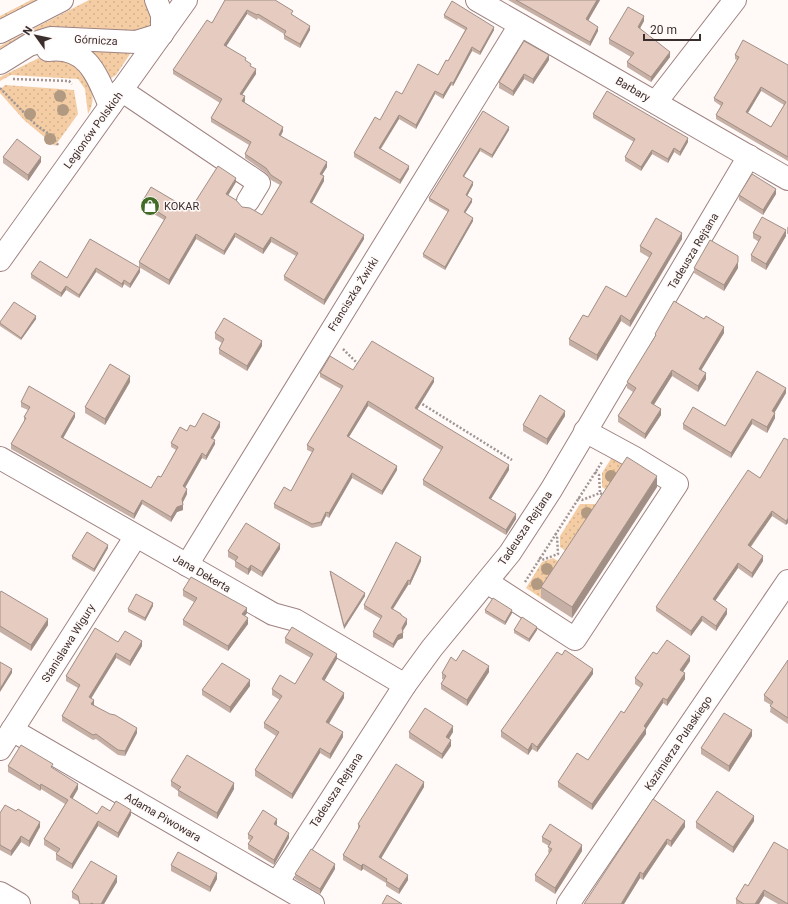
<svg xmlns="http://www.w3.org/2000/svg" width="788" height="904" font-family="Roboto,sans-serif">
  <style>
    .grass { fill: url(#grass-dots) }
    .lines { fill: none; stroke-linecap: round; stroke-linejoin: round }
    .minor-casing { stroke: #9e8381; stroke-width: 24 }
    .path { stroke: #9e9594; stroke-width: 2.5; stroke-dasharray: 2 2; stroke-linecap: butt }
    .minor { stroke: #fff; stroke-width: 22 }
    .tree { fill: #b19a81 }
    .wall { fill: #c6afa5; fill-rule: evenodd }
    .shaded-wall { fill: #a18f86 }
    .building { fill: #e6ccc0; stroke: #a18f86; fill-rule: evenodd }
    .labels { text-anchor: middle; stroke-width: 3; stroke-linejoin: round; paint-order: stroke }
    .street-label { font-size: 11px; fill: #3b2f2e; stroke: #fff9f8 }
    .poi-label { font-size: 11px; fill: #3b2f2e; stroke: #fff9f8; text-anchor: start }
  </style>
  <defs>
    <pattern id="grass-dots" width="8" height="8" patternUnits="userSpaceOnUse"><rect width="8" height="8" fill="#f4cda5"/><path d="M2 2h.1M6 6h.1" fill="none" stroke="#d2b08e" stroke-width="1.8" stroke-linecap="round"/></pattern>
  </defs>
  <rect width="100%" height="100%" fill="#fff9f8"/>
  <!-- grass -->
  <g class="grass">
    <polygon points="31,0 42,0 0,21 0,16"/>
    <polygon points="89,0 148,0 152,22 146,30 0,53 0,46"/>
    <polygon points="90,50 130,52 130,54 116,75 110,79"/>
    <path d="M45,55L72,58C84,76 101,92 88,114L85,89L78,79L11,75L0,81V77Z"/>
    <polygon points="5,85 74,90 78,114 55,146 24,120 0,93 0,90"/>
    <polygon points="616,451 632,460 611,493 602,487 602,473"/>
    <polygon points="580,504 603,504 570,554 560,547 560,536"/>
    <polygon points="553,558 563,564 541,598 526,588 542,562"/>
  </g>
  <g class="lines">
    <!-- minor casing -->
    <g class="minor-casing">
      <g id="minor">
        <polyline points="156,0 162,15 162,34"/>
        <polyline points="477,0 788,179"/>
        <polyline points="0,32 62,0"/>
        <path d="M48,50C87,45 97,75 110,106"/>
        <polyline points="0,63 29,45 51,38 136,42 162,34"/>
        <polyline points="121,90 259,183 248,201"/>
        <polyline points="656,102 735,0"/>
        <polyline points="0,260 186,0"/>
        <polyline points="0,458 273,614 295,620 405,685"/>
        <polyline points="187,565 520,25"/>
        <polyline points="487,582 575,639 677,484 633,457 585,431"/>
        <polyline points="12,730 313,904"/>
        <polyline points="0,749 136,536"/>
        <polyline points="277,883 405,685 432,648 510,553 551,490 749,156"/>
        <polyline points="0,893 19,904"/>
        <polyline points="568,904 788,581"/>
      </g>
    </g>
    <!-- path -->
    <g class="path">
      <polyline points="13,79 69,81 72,84"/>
      <polyline points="0,88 36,125 52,136 58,145"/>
      <polyline points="343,349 359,365"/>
      <polyline points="419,402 512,460"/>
      <polyline points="595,472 599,475 600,493"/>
      <polyline points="578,498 582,500 600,493 605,496"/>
      <polyline points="539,558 542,560 558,554 557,536 555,533"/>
      <polyline points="525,582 602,462"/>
    </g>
    <!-- minor -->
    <use href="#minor" class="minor"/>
  </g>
  <!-- trees -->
  <g class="tree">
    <circle cx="60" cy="96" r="6"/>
    <circle cx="63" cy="110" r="6"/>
    <circle cx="30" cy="114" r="6"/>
    <circle cx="50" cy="139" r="6"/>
    <circle cx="611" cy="476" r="6"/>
    <circle cx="587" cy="513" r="6"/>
    <circle cx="547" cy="569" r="6"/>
    <circle cx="537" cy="584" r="6"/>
  </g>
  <!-- wall -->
  <g class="wall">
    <polygon points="225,0 293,15 293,16 310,30 300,48 284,39 284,34 258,18 257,20 247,14 226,46 246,61 251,67 256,74 242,95 245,101 244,102 283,131 281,136 327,167 322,175 324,181 312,203 364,239 324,305 284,280 284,276 296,256 271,242 263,254 235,237 224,255 196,239 169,285 139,267 139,262 164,220 142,207 142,202 190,210 236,182 228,195 242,207 262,215 280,185 271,180 266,173 245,158 245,154 249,145 211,122 211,118 220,103 173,74 173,70 212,23"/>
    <polygon points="508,0 600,0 588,21 598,31 590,46"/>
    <polygon points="444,15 494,30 480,55 472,51 453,86 451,85 443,99 435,94 416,129 399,119 381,149 409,169 400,184 354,157 354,153 380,120 402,94 438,75 448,61 465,30 444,18"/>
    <polygon points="644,21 640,28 670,57 651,82 627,67 627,62 631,57 609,44 609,39"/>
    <path d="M735,55L788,65V161L716,119V115L721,106L714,101V98L737,60L735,59ZM761,91L784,105L771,127L748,113Z"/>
    <polygon points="549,60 533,84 524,79 513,96 499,88 499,82"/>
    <polygon points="483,111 509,130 492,158 480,151 464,176 473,185 467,196 472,202 465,213 473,221 445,270 423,257 423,254 448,212 429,201 429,198"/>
    <polygon points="593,114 688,142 680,156 674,152 668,163 652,154 641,171 625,161 625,157 634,142 593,118"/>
    <polygon points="3,157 41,162 28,181 3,163"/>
    <polygon points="776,194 763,215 739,200 739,195"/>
    <polygon points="788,226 788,234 787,234 787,228"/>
    <polygon points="753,233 786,236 766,270 751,261 751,255 759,242 753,238"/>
    <polygon points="90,239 140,272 130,288 124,284 122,288 96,272 79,298 66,290 61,297 31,278 31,274 67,278"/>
    <polygon points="682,239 630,327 621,321 597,361 569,345 569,339 588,317 626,297 650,258 640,252 640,246"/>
    <polygon points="694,268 738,268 724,291 694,273"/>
    <polygon points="36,319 21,340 0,326 0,322"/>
    <polygon points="215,333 262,346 247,371 219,354 219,349 222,343 215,339"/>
    <polygon points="724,333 701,370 706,379 698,392 672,376 654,405 661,415 645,439 618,422 618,416 633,392 627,388 627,382 655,337 655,334"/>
    <polygon points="353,370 434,382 417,410 509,470 491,499 516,519 506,535 423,485 423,480 441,450 368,406 349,437 397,470 382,495 352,478 329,518 326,516 321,526 312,528 274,508 274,504 291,491 312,452 307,450 307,445 341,389 320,377 320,373"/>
    <polygon points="130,382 105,425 85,413 85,407"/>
    <polygon points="786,393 774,413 775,418 767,433 752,424 731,458 683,429 683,424 725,426"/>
    <polygon points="21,402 75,417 63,438 151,488 161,477 176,450 171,447 171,443 187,431 195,427 220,427 213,439 215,444 206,460 202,458 185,488 187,494 183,502 183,510 177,512 171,522 142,504 134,519 11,449 11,444 24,422 24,417 28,410 21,407"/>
    <polygon points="565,416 547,445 523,431 523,425"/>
    <polygon points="788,440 786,525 772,516 751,547 763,561 752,578 738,568 715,601 727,614 716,631 702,621 691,636 656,611 656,607 760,478"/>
    <polygon points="657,487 572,618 541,598 541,587"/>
    <polygon points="108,548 94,572 72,559 72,556"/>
    <polygon points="280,549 262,577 251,570 248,575 235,567 235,561 228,557 228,551"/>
    <polygon points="421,561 410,585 408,585 393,609 407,624 403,631 403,638 398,640 393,648 373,637 373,632 381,619 364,609 364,605"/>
    <polygon points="330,571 365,596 344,629 330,574"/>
    <polygon points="183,590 247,613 245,616 248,624 228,651 183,625 183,620 194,602 183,596"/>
    <polygon points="0,593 48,625 31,651 0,632"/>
    <polygon points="153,606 145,621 128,612 128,609"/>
    <polygon points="485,610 512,613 505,625 485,613"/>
    <polygon points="514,630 537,630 529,642 514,633"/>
    <polygon points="285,638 337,659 324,681 344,698 329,724 343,737 330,759 320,753 292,799 255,776 255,770 276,736 264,728 264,723 280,700 272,695 272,689 295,684 311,658 285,643"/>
    <polygon points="118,642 142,646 130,666 116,658 91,698 94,705 137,733 125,756 118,755 96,739 93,740 62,721 62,716 78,688 66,681 66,676"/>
    <polygon points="657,654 690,661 683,672 685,679 667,706 663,703 646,729 646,734 592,810 558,787 558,782 588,760 624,713 641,688 635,684 635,678"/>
    <polygon points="788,660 788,724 770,712 771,705 764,701 764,695"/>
    <polygon points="456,661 489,672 467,706 441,689 441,684 444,680 442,679 442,673"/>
    <polygon points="593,674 537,752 532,749 528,755 501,737 501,731"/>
    <polygon points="250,686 230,713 202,695 202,690"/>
    <polygon points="409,732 453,732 449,739 451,746 442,759 409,738"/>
    <polygon points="752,736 729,772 701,754 701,748"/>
    <polygon points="8,766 53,769 78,789 72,799 97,814 110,811 131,815 118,838 98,826 72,869 56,860 56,854 57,853 44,845 44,839 65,804 41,789 40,791 8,772"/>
    <polygon points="171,781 234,789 217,819 178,796 178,791 171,786"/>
    <polygon points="424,787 381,858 408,880 399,894 386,886 386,883 363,869 361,871 343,860 343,855 358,829 358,824"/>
    <polygon points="653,799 685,827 671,847 667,844 643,880 640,878 624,904"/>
    <polygon points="0,813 40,827 29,847 21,842 11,856 0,850"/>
    <polygon points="754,821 733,853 696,828 696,822"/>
    <polygon points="277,824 276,825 289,838 274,865 248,849 248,844 250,840 248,839 248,834"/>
    <polygon points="542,837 582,851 555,894 535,881 535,875 549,853 548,852 549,846 542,842"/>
    <polygon points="788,850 788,904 778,904 764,896 759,904 736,904 736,899 748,886"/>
    <polygon points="171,865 217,879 210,892 171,871"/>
    <polygon points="335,869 320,894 295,879 295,874"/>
    <polygon points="117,882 104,904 79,904 78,901 72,898 72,892"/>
  </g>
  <!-- shaded-wall -->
  <g class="shaded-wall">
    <polygon points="597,0 600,0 586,24 586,19"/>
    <polygon points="247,10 247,14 224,50 224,45"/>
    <polygon points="644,16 644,21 638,32 638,27"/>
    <polygon points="310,26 310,30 300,48 300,44"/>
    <polygon points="494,27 494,30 480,55 480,52"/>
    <polygon points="598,27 598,31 590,46 590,42"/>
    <polygon points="472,47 472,51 453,86 453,83"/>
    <polygon points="670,52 670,57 651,82 651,77"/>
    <polygon points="549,55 549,60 533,84 533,79"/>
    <polygon points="256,69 256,74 240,98 240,94"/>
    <polygon points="524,74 524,79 513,96 513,91"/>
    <polygon points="451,82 451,85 443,99 443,95"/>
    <polygon points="761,87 761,91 746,116 746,112"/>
    <polygon points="435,91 435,94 416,129 416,125"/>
    <polygon points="245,96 245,101 242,105 242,101"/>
    <polygon points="399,115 399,119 379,151 379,148"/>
    <polygon points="283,127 283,131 279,139 279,135"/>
    <polygon points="509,127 509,130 492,158 492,155"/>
    <polygon points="688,138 688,142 680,156 680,152"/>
    <polygon points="480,148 480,151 463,178 463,176"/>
    <polygon points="674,148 674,152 668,163 668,159"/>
    <polygon points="652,150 652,154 641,171 641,167"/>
    <polygon points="41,157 41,162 28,181 28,175"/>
    <polygon points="327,162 327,167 320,178 320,174"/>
    <polygon points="409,166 409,169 400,184 400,180"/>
    <polygon points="324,176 324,181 310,206 310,202"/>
    <polygon points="236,178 236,182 226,199 226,194"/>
    <polygon points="473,182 473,185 466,198 466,195"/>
    <polygon points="776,189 776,194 763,215 763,210"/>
    <polygon points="472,199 472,202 464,215 464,212"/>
    <polygon points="473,218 473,221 445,270 445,267"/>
    <polygon points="786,230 786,236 766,270 766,264"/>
    <polygon points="235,233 235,237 224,255 224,251"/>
    <polygon points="682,233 682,239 630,327 630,321"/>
    <polygon points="196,234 196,239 169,285 169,280"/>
    <polygon points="364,235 364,239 324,305 324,300"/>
    <polygon points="271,237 271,242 263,254 263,249"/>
    <polygon points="738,262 738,268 724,291 724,285"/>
    <polygon points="96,268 96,272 79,298 79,295"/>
    <polygon points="140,268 140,272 130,288 130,284"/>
    <polygon points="124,280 124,284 122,288 122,284"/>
    <polygon points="66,286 66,290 61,297 61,293"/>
    <polygon points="621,315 621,321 597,361 597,355"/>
    <polygon points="36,316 36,319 21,340 21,338"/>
    <polygon points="724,327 724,333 699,374 699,369"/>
    <polygon points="262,341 262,346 247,371 247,366"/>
    <polygon points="672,370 672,376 651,409 651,403"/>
    <polygon points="706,373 706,379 698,392 698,386"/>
    <polygon points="130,376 130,382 105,425 105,419"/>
    <polygon points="434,378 434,382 415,413 415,408"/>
    <polygon points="786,388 786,393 772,417 772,411"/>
    <polygon points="368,401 368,406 347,440 347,436"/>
    <polygon points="661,409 661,415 645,439 645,434"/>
    <polygon points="565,411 565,416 547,445 547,439"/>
    <polygon points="75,413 75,417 61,442 61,437"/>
    <polygon points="775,413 775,418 767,433 767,427"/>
    <polygon points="752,419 752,424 731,458 731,453"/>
    <polygon points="220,422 220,427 211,442 211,438"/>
    <polygon points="215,440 215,444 206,460 206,456"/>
    <polygon points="202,453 202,458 183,491 183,486"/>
    <polygon points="509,465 509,470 489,502 489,498"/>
    <polygon points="397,466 397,470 382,495 382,491"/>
    <polygon points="352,473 352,478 329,518 329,513"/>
    <polygon points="657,476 657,487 572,618 572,607"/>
    <polygon points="187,489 187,494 182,504 182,499"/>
    <polygon points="142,500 142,504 134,519 134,514"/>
    <polygon points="183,505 183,510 177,512 171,522 171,517 177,507"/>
    <polygon points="772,511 772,516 748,550 748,545"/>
    <polygon points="326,512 326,516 321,526 321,522"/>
    <polygon points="516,514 516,519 506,535 506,530"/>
    <polygon points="788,518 788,523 786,525 786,521"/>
    <polygon points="280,544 280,549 262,577 262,572"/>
    <polygon points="108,545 108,548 94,572 94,569"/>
    <polygon points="763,556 763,561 752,578 752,573"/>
    <polygon points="421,557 421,561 410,585 410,581"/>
    <polygon points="738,563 738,568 713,604 713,599"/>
    <polygon points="251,565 251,570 248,575 248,569"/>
    <polygon points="408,580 408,585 391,612 391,608"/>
    <polygon points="365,593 365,596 344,629 344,626"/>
    <polygon points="153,603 153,606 145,621 145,618"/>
    <polygon points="247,608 247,613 242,619 242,614"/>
    <polygon points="727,609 727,614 716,631 716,626"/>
    <polygon points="512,610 512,613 505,625 505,622"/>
    <polygon points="702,616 702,621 691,636 691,631"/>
    <polygon points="248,618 248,624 228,651 228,646"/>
    <polygon points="48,619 48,625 31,651 31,645"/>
    <polygon points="407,619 407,624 402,632 402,628"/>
    <polygon points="537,627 537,630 529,642 529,639"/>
    <polygon points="403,633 403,638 398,640 393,648 393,644 398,635"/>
    <polygon points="142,641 142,646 130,666 130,661"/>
    <polygon points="116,653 116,658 89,702 89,697"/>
    <polygon points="337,654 337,659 322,685 322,679"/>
    <polygon points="690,656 690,661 680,676 680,670"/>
    <polygon points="489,666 489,672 467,706 467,700"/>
    <polygon points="12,669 12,673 0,692 0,689"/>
    <polygon points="593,669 593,674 537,752 537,747"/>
    <polygon points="685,673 685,679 667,706 667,700"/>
    <polygon points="250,680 250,686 230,713 230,707"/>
    <polygon points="344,693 344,698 326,728 326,722"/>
    <polygon points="663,698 663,703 646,729 646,734 592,810 592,804"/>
    <polygon points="94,700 94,705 91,709 91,704"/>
    <polygon points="453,726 453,732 446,743 446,737"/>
    <polygon points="137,728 137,733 125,756 125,751"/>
    <polygon points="752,730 752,736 729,772 729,766"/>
    <polygon points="343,732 343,737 330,759 330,754"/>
    <polygon points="451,740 451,746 442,759 442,754"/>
    <polygon points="532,743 532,749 528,755 528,750"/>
    <polygon points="320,748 320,753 292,799 292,794"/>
    <polygon points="424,782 424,787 379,862 379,857"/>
    <polygon points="234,783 234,789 217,819 217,813"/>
    <polygon points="41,784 41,789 40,791 40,786"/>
    <polygon points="78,784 78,789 70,803 70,797"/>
    <polygon points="131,810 131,815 118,838 118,833"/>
    <polygon points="754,816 754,821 733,853 733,847"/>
    <polygon points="277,819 277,824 274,829 274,824"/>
    <polygon points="98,821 98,826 72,869 72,864"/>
    <polygon points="685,821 685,827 671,847 671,841"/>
    <polygon points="40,822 40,827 29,847 29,841"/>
    <polygon points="289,833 289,838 274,865 274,860"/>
    <polygon points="21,836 21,842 11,856 11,851"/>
    <polygon points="667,839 667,844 643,880 643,874"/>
    <polygon points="582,845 582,851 555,894 555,888"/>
    <polygon points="335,864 335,869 320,894 320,889"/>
    <polygon points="363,864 363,869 361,871 361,866"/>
    <polygon points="640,872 640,878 624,904 621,904"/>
    <polygon points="217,873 217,879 210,892 210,887"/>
    <polygon points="408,875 408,880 399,894 399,889"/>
    <polygon points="117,876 117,882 104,904 101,904"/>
    <polygon points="764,890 764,896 759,904 755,904"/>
  </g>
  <!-- building -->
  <g class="building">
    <polygon points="225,0 275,0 293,11 291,14 310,26 300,44 284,35 286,31 258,14 257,15 247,10 224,45 246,58 245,60 251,64 250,66 256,69 240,94 245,96 242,101 283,127 279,135 327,162 320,174 324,176 310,202 364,235 324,300 284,276 298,253 271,237 263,249 235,233 224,251 196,234 169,280 139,262 166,217 142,202 151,187 190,210 218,166 236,178 226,194 236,200 242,207 250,208 262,215 282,182 271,175 266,168 245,154 251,142 211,118 222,99 173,70 207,20 212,23"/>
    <polygon points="516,0 597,0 586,19 598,27 590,42"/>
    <polygon points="452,1 494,27 480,52 472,47 453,83 451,82 443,95 435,91 416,125 399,115 379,148 409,166 400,180 354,153 375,117 380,120 396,91 402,94 418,64 438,75 446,60 448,61 467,28 444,15"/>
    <polygon points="628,7 644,16 638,27 670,52 651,77 627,62 634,53 609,39"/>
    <path d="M743,40L788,65V157L716,115L723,103L714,98L739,57L735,55ZM761,87L786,102L771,127L746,112Z"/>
    <polygon points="524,41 549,55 533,79 524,74 513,91 499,82"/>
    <polygon points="607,91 688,138 680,152 674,148 668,159 652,150 641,167 625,157 635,139 593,114"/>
    <polygon points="483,111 509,127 492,155 480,148 463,176 473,182 466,195 472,199 464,212 473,218 445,267 423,254 449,210 429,198"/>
    <polygon points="17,139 41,157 28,175 3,157"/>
    <polygon points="752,174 776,189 763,210 739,195"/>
    <polygon points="762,217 786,230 766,264 751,255 761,237 753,233"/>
    <polygon points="656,218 682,233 630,321 621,315 597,355 569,339 583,315 588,317 606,286 626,297 652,253 640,246"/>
    <polygon points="90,239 140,268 130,284 124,280 122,284 96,268 79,295 66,286 61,293 31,274 40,261 67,278"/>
    <polygon points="710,240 738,256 738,262 724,285 694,268"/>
    <polygon points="674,301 704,319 706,316 724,327 699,369 706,373 698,386 672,370 651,403 661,409 645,434 618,416 636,388 627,382 656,335 655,334"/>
    <polygon points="14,302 36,316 21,338 0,323 0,322"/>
    <polygon points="224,318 262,341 247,366 219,349 224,339 215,333"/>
    <polygon points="372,341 434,378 415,408 509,465 489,498 516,514 506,530 423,480 443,447 368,401 347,436 397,466 382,491 352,473 329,513 326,512 321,522 312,524 274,504 284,487 291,491 314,449 307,445 343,386 320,373 330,356 353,370"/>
    <polygon points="110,364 130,376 105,419 85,407"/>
    <polygon points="757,371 786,388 772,411 775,413 767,427 752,419 731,453 683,424 693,407 725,426"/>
    <polygon points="29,386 75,413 61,437 151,488 158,476 161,477 178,447 171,443 180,427 187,431 190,425 195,427 203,413 220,422 211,438 215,440 206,456 202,453 183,486 187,489 182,499 183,505 177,507 171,517 142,500 134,514 11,444 26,418 24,417 30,407 21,402"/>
    <polygon points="540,395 565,411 547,439 523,425"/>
    <polygon points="784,438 788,440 788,518 786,521 772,511 748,545 763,556 752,573 738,563 713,599 727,609 716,626 702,616 691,631 656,607 748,470 760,478"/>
    <polygon points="627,457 657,476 572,607 541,587"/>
    <polygon points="246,523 280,544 262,572 251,565 248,569 235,561 238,557 228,551"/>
    <polygon points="87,532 108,545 94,569 72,556"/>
    <polygon points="396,542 421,557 410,581 408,580 391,608 401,614 401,615 407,619 402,628 403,633 398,635 393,644 373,632 382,616 364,605"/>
    <polygon points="330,571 365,593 344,626"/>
    <polygon points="191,577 247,608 242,614 248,618 228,646 183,620 197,598 183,590"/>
    <polygon points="1,591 48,619 31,645 0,626 0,593"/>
    <polygon points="136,594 153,603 145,618 128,609"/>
    <polygon points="493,598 512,610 505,622 485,610"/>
    <polygon points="522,617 537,627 529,639 514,630"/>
    <polygon points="292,627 337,654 322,679 344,693 326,722 343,732 330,754 320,748 292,794 255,770 279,732 264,723 282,696 272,689 280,675 295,684 313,654 285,638"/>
    <polygon points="95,628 118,642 125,631 142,641 130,661 116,653 89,697 94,700 91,704 110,714 115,715 137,728 125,751 118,750 96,734 93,735 62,716 80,685 66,676"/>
    <polygon points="667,640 690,656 680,670 685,673 667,700 663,698 644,726 646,728 592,804 558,782 577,753 588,760 621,711 624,713 643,684 635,678 653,652 657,654"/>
    <polygon points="463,650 489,666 467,700 441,684 446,676 442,673 451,657 456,661"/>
    <polygon points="565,650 593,669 537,747 532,743 528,750 501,731 557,652 562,655"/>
    <polygon points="788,660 788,718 770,706 773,702 764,695"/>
    <polygon points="0,662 12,669 0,689"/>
    <polygon points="222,663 250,680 230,707 202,690"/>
    <polygon points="425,708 453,726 446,737 451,740 442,754 409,732"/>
    <polygon points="724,713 752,730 729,766 701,748"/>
    <polygon points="21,745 53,764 51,767 78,784 70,797 97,814 102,806 110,811 116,801 131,810 118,833 98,821 72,864 56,854 60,849 44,839 68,800 41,784 40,786 8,766"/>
    <polygon points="187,755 234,783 217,813 178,790 181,787 171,781"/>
    <polygon points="396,764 424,782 379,857 408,875 399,889 386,881 387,879 363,864 361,866 343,855 360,826 358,824"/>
    <polygon points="717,791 754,816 733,847 696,822"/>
    <polygon points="653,799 685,821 671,841 667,839 643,874 640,872 621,904 584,904"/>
    <polygon points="5,805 16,811 18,809 40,822 29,841 21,836 11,851 0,845 0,813"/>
    <polygon points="263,810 277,819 274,824 289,833 274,860 248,844 253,837 248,834"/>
    <polygon points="550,824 582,845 555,888 535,875 552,849 548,847 551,842 542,837"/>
    <polygon points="774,842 788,850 788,904 764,890 755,904 744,904 736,899 745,884 748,886"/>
    <polygon points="311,849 335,864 320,889 295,874"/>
    <polygon points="178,852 217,873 210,887 171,865"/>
    <polygon points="91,861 117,876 101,904 93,904 92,903 90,904 80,904 78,896 72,892"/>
    <polygon points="387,895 402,904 382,904"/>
  </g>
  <!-- icons -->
  <defs>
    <g id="shop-disc" transform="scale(1)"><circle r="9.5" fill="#426b26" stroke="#fff9f8"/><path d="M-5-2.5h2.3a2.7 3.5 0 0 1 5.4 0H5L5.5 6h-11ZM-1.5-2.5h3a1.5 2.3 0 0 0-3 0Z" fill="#fff"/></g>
  </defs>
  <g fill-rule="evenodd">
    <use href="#shop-disc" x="150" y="206"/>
  </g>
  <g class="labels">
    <!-- street labels -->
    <g class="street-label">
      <text transform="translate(96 40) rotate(3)" y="4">Górnicza</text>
      <text transform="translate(633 89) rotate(30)" y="4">Barbary</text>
      <text transform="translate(93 130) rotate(-54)" y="4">Legionów Polskich</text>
      <text transform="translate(693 251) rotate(-59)" y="4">Tadeusza Rejtana</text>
      <text transform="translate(353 294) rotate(-58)" y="4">Franciszka Żwirki</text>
      <text transform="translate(525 528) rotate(-56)" y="4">Tadeusza Rejtana</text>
      <text transform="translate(202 573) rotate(30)" y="4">Jana Dekerta</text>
      <text transform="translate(68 643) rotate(-58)" y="4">Stanisława Wigury</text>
      <text transform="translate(678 743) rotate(-56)" y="4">Kazimierza Pułaskiego</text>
      <text transform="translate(336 790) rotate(-57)" y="4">Tadeusza Rejtana</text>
      <text transform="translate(163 817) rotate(30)" y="4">Adama Piwowara</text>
    </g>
    <!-- poi labels -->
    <g class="poi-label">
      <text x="164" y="210">KOKAR</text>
    </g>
  </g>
  <!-- north arrow -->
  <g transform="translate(36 36) rotate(303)" stroke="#fff9f8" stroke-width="3" paint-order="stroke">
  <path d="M0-3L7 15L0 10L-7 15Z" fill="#3b2f2e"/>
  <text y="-6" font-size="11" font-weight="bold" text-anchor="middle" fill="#3b2f2e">N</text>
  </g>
  <!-- scale -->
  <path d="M644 34v6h56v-6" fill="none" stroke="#3b2f2e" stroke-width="2"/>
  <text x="650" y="34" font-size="12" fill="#3b2f2e" stroke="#fff9f8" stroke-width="3" paint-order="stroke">20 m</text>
</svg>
